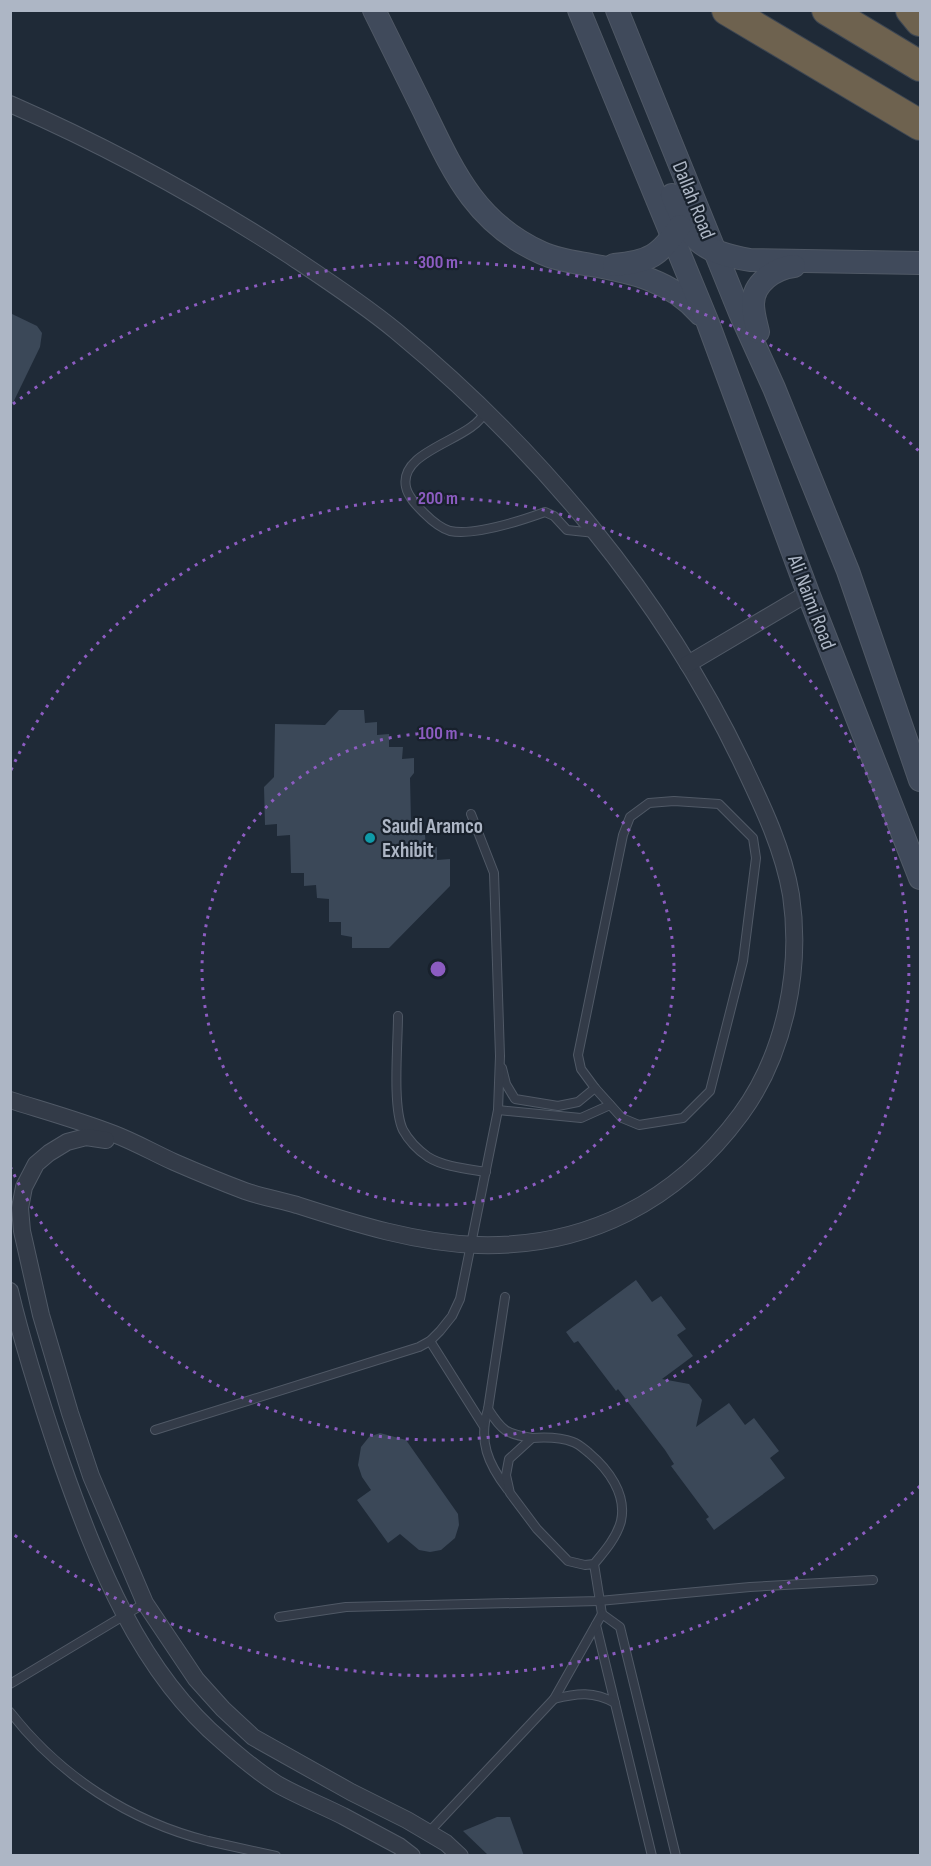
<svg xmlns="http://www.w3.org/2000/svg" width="931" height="1866" font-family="'Sofia Sans Condensed',sans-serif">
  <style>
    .building { fill: #3b4858 }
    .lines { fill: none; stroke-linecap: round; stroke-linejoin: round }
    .lane-casing { stroke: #505966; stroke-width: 10 }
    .street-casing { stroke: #505966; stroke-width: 18 }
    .secondary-casing { stroke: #505966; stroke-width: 24 }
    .highway-casing { stroke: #3d4652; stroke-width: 32 }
    .lane { stroke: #333b48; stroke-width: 8 }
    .street { stroke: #333b48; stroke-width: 16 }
    .secondary { stroke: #404a5b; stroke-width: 22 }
    .highway { stroke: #6e624f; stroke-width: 30 }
    .ring { fill: none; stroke: #8c5cc1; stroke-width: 3; stroke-dasharray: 3 6 }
    .culture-dot { fill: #0f9aa8; stroke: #18212c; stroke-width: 2 }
    .labels { text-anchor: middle; stroke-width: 4.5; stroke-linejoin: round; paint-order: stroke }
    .street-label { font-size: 21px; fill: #adb6c5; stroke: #18212c }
    .poi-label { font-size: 21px; font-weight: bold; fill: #adb6c5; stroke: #18212c; text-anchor: start }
    .centre { fill: #8c5cc1; stroke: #18212c; stroke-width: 3 }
    .ring-label { font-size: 18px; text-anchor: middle; font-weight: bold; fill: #8c5cc1; stroke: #18212c; stroke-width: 4.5; stroke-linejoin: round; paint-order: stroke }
  </style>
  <rect width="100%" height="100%" fill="#1f2a37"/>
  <!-- building -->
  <g class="building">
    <polygon points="10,313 37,326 42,333 40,347 10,409"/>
    <polygon points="339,710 364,710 365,723 377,722 377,735 389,734 389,747 403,747 402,759 414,758 414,773 410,778 411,822 414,823 414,835 425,835 426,848 437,847 437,860 450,859 450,886 389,948 352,948 352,937 341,935 341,922 329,922 329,899 317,898 316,885 304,886 304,873 291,873 290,835 277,836 277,824 265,825 264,787 274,777 275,724 325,725"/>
    <polygon points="636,1280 652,1302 661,1296 686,1329 677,1335 693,1356 662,1379 689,1384 702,1400 696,1427 729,1403 745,1425 754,1418 779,1451 770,1458 785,1478 714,1530 706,1519 709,1517 671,1466 674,1464 665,1450 618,1389 616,1391 578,1341 574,1343 566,1332"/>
    <polygon points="380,1433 406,1440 458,1514 459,1525 455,1538 441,1550 430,1552 419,1550 400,1534 388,1543 357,1500 371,1490 362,1477 358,1465 361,1447 369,1437"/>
    <polygon points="497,1817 510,1817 524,1856 489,1856 463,1831"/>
  </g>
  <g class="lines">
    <!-- lane casing -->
    <g class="lane-casing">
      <g id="lane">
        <path d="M485,411C475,440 398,449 406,487C408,497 417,506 424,513C431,520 440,528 450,531C476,536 520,521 545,512L554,516L567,530L595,533"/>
        <polygon points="674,801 719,804 753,838 756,858 743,961 710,1091 683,1118 639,1125 622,1118 595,1088 581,1069 578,1055 623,835 630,817 649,803"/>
        <path d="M398,1016C398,1044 392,1107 403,1130C409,1141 418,1150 428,1157C444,1167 468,1169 486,1172"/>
        <polyline points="502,1068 506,1084 515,1099 558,1106 578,1102 595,1088"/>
        <polyline points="498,1110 581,1118 610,1105"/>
        <path d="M505,1297L488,1409C478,1441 488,1464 508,1490"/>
        <polyline points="430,1341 483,1425"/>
        <path d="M488,1409C502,1431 506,1434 532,1438"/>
        <polyline points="155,1430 419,1347 430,1341 440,1331 452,1316 460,1299 498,1110 500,1056 494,873 471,814"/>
        <path d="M594,1564L585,1565L568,1561L537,1529L510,1493L506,1475L509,1459L532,1438C546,1437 560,1437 573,1442C579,1444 584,1449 589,1453C608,1469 627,1494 621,1521C617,1537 604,1552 594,1564L602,1614L620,1627L676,1856"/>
        <polyline points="279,1617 346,1607 599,1601 750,1587 873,1580"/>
        <polyline points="596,1625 652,1856"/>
        <polyline points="10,1684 145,1603"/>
        <path d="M554,1699C577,1693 594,1691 615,1703"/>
        <path d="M10,1712C60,1776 129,1821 208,1841C230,1846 253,1851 276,1856"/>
        <polyline points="428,1833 554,1699 602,1614"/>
      </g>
    </g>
    <!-- street casing -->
    <g class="street-casing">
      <g id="street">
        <path d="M10,104C108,147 200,197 289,255C325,279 362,303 396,331C538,448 662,596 742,763C762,805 783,848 791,895C802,969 785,1054 741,1114C677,1201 587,1248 478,1245C416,1243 356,1224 297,1205C280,1200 262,1197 245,1191C221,1182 197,1172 174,1162C154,1153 135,1142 114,1134C81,1121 45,1111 10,1100"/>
        <polyline points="688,664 808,593"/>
        <polyline points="106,1140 86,1137 67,1142 49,1153 36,1164 24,1187 20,1208 22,1231 41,1315 70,1413 91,1476 145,1603 196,1679 223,1709 253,1737 351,1792 407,1820 446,1843 460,1856"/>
        <path d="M10,1291C24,1350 42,1405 61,1461C97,1563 139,1671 223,1742C240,1757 258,1772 277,1784C298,1796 321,1805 343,1816C362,1826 380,1836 399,1846L412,1856"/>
      </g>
    </g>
    <!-- secondary casing -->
    <g class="secondary-casing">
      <g id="secondary">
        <path d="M374,10C390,43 407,76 423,109C453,171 475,223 542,253C557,260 574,262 591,265C632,272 672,281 700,314"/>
        <polyline points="579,10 708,323 808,593 920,878"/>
        <polyline points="617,10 740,313 774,388 848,571 920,780"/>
        <path d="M672,195C690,240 700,252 750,260L920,263"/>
        <path d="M614,265C650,262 660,255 680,226"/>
        <path d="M758,332C756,323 753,314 753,304C753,283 775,268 794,266"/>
      </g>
    </g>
    <!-- highway casing -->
    <g class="highway-casing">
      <g id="highway">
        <polyline points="727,10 920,125"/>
        <polyline points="827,10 920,66"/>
        <polyline points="911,10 920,21"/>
      </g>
    </g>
    <!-- lane -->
    <use href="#lane" class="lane"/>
    <!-- street -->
    <use href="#street" class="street"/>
    <!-- secondary -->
    <use href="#secondary" class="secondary"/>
    <!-- highway -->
    <use href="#highway" class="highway"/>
  </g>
  <!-- distance rings -->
  <g class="ring">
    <circle cx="438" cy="969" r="236"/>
    <path d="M11 770A471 471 0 1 1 11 1168"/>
    <path d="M920 1486A707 707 0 0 1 13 1534M13 404A707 707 0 0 1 920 452"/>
  </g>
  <!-- markers -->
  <circle class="culture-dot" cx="370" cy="838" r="6"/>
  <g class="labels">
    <!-- street labels -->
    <g class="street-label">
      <text transform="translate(694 200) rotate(68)" y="7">Dallah Road</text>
      <text transform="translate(812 602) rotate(69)" y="7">Ali Naimi Road</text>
    </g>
    <!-- poi labels -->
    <g class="poi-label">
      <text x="382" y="833">Saudi Aramco<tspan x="382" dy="24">Exhibit</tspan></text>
    </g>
  </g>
  <circle cx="438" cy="969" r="9" class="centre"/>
  <g class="ring-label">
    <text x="438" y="268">300 m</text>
    <text x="438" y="504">200 m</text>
    <text x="438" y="739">100 m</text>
  </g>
  <!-- border -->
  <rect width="931" height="1866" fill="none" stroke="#adb6c5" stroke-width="24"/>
</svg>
